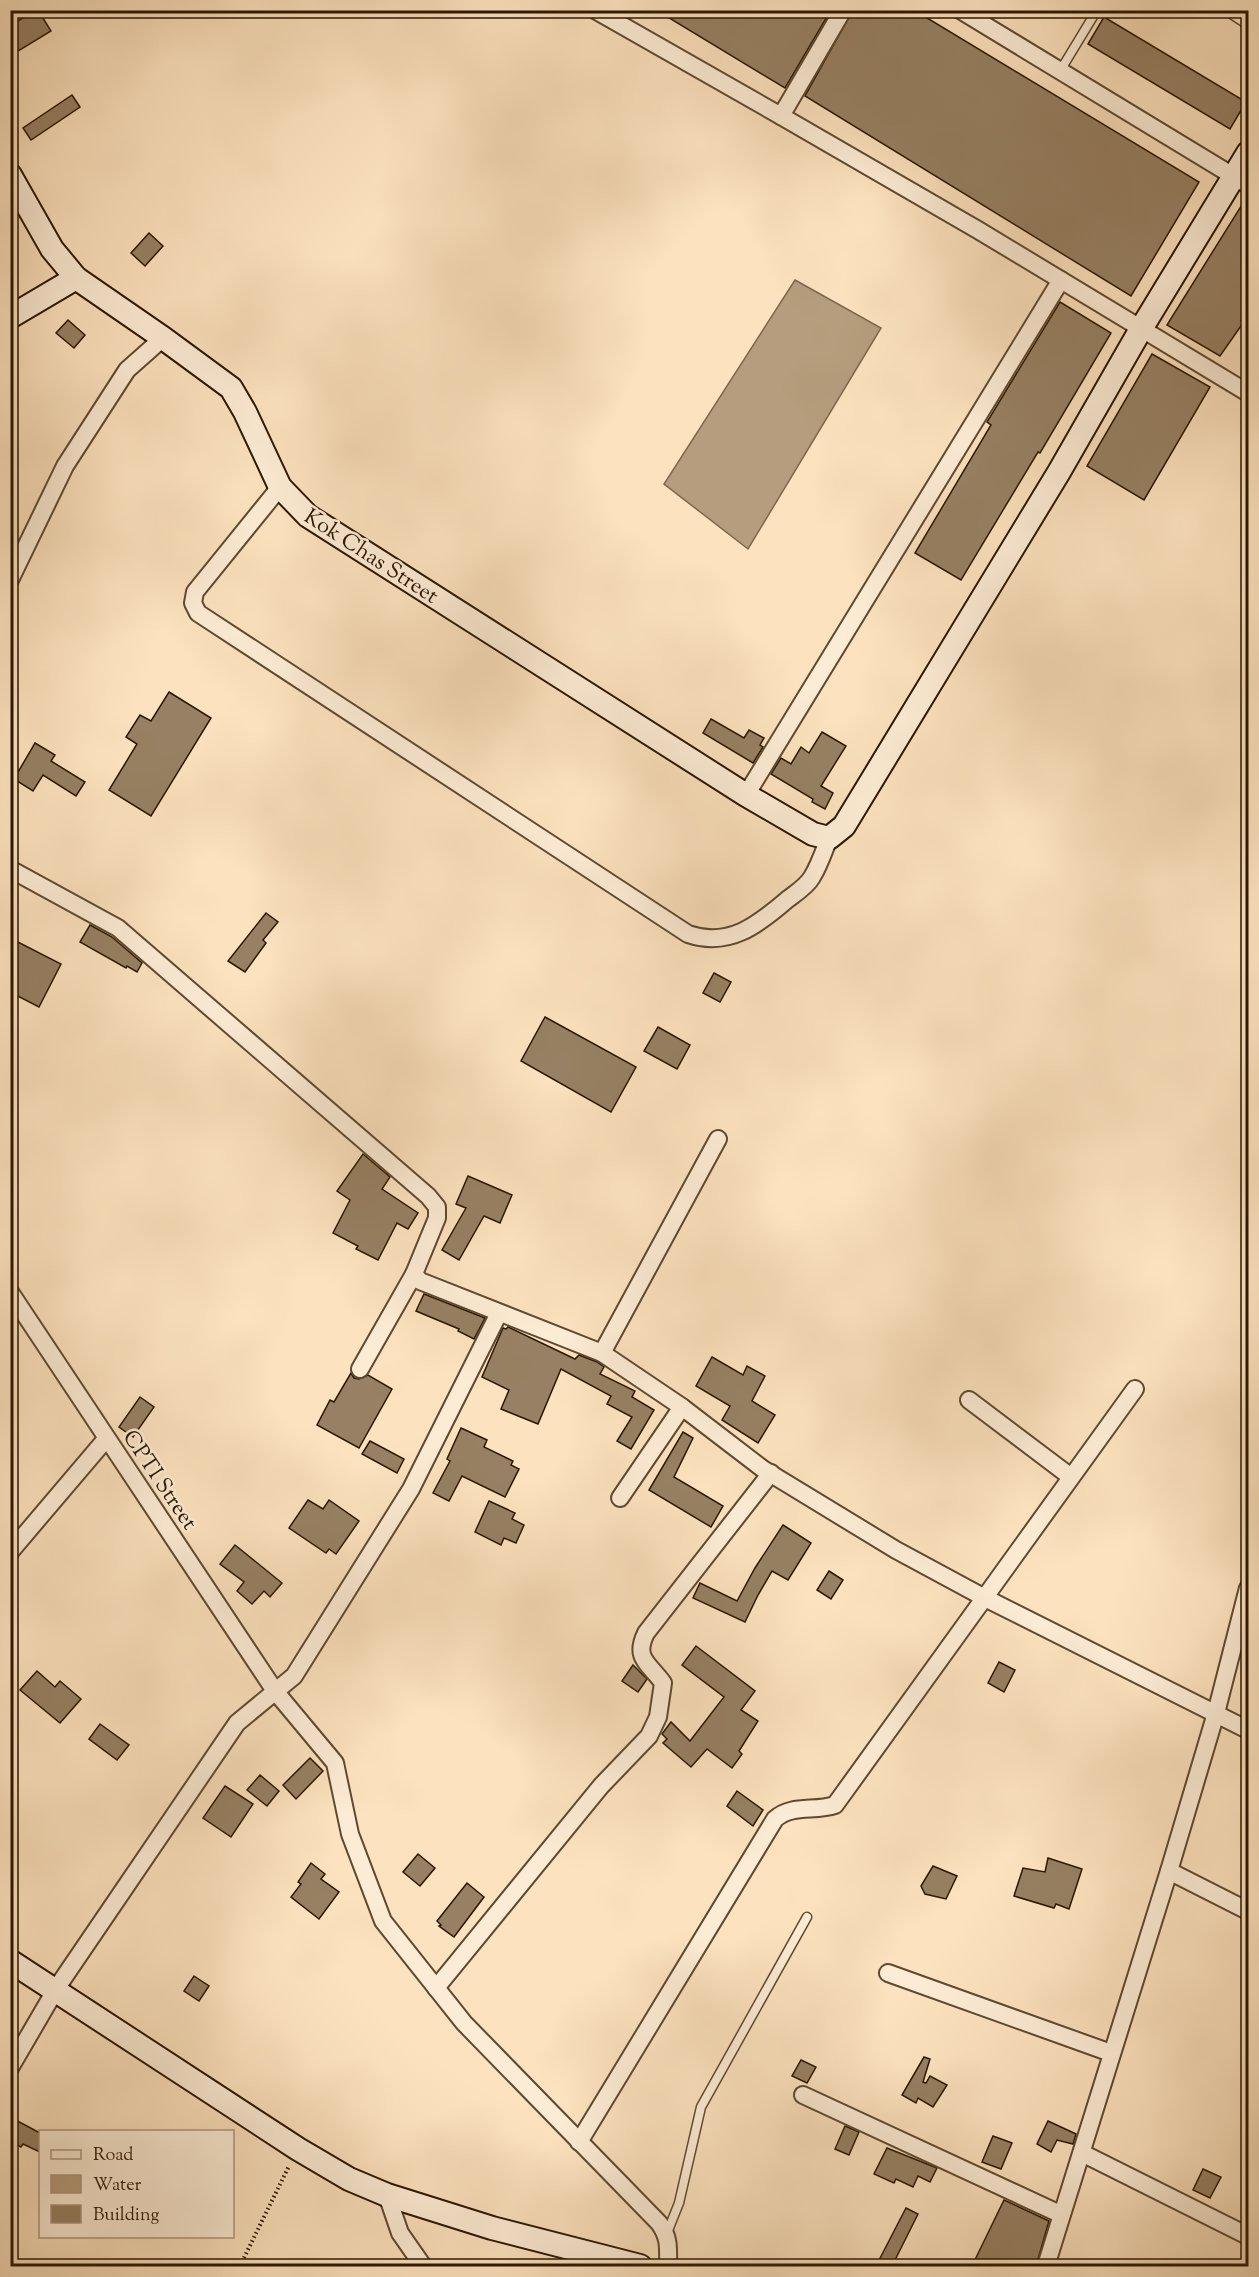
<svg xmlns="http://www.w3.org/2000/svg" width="1259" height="2277" font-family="'Sorts Mill Goudy',serif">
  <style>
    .water { fill: #b59d7d; stroke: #7d674b; stroke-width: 1.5 }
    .building { fill: #978063; stroke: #2a1600; stroke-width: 1.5 }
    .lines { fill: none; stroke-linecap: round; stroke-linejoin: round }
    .lane-casing { stroke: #5e4930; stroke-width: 11 }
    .street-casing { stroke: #5e4930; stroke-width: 20 }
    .secondary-casing { stroke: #2a1600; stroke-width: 26 }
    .path { stroke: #2a1600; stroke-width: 4; stroke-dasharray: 1.5 3; stroke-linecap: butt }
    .lane { stroke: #fdecd5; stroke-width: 8 }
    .street { stroke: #fdecd5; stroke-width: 16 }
    .secondary { stroke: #fdecd5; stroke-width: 22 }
    .labels { text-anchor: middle; stroke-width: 5; stroke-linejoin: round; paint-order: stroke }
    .street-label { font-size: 22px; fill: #2a1600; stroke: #fdecd5 }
  </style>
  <rect width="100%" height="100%" fill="#fce2be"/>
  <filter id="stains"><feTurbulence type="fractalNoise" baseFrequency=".00333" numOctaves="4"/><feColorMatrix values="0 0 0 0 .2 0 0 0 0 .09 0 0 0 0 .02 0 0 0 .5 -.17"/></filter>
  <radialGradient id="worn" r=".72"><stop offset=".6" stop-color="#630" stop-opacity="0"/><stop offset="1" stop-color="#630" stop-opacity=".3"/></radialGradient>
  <!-- water -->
  <polygon class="water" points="795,280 881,328 748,549 664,484"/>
  <!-- building -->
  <g class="building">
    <polygon points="35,10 38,10 51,31 10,56 10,26"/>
    <polygon points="656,10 831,10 785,88"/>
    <polygon points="853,10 914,10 1199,182 1131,296 805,96"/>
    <polygon points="1104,17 1246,102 1230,129 1088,44"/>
    <polygon points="72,95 80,107 31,140 23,128"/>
    <polygon points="1248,195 1248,309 1241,321 1243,323 1220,356 1167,325"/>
    <polygon points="149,233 163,246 145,266 131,253"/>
    <polygon points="1060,302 1111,333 1040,453 1038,452 961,580 915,553 991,425 987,422"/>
    <polygon points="68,320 85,335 74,348 56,333"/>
    <polygon points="1152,354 1210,387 1144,500 1087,466"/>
    <polygon points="169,692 211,718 151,816 109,790 137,744 126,737 140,715 151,721"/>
    <polygon points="711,719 744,738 749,730 764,738 760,745 763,747 753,763 703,733"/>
    <polygon points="822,732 846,746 821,786 833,793 825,809 812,802 813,799 771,774 781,758 791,764 801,747 809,753"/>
    <polygon points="35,743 55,755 51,761 85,782 76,796 43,775 33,791 14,779"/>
    <polygon points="266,913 278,922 263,940 266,943 245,972 228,961"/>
    <polygon points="90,925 112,937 142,963 137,972 127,966 126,968 80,942"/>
    <polygon points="10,938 61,964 39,1007 10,992"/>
    <polygon points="714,973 731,982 720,1002 703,993"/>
    <polygon points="545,1017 636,1067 611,1112 521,1061"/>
    <polygon points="658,1027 690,1045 677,1069 644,1051"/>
    <polygon points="363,1154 390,1177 382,1189 418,1213 408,1229 397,1223 378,1260 356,1249 358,1246 333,1233 350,1200 337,1191"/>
    <polygon points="468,1176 512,1195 500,1223 484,1216 459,1260 442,1250 466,1208 456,1204"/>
    <polygon points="424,1294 485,1318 474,1339 458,1331 459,1329 416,1311"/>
    <polygon points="508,1327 575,1359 579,1355 597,1362 604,1367 600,1374 635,1391 632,1397 654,1410 631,1449 617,1441 632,1417 607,1404 611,1396 561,1369 538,1424 501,1409 509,1390 482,1377 503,1328 506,1329"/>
    <polygon points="712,1357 743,1375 747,1366 765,1376 752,1401 775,1415 758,1443 722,1420 730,1406 696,1386"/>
    <polygon points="351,1373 354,1378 359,1379 368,1375 392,1389 359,1448 317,1425 330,1400 334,1402"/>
    <polygon points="140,1397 154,1407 133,1437 119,1427"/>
    <polygon points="461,1428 487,1440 484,1447 513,1461 511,1465 519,1469 505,1497 462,1476 449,1501 433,1493 450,1461 447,1459"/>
    <polygon points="683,1432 693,1438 674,1477 723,1506 711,1527 649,1490"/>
    <polygon points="370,1441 404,1459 397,1473 362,1454"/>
    <polygon points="308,1500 323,1509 329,1500 359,1521 336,1554 329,1549 326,1553 289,1528"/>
    <polygon points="489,1501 515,1513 512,1519 524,1525 516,1543 504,1538 501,1545 475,1532"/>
    <polygon points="783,1525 811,1543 788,1580 772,1571 758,1595 745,1622 693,1598 700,1583 737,1601 755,1568"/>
    <polygon points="235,1545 282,1583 270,1597 264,1591 252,1604 237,1591 244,1582 220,1564"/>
    <polygon points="829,1571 843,1580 831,1599 817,1590"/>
    <polygon points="696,1646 755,1691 741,1710 758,1721 739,1751 742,1754 732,1768 707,1749 691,1767 663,1743 667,1739 662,1734 671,1722 690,1741 724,1697 682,1665"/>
    <polygon points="999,1662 1015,1670 1004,1692 988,1683"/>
    <polygon points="633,1665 647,1679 638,1692 622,1681"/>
    <polygon points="37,1671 55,1687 60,1681 81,1699 60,1723 20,1690"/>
    <polygon points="100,1724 129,1745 117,1760 89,1739"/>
    <polygon points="310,1758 323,1771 296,1799 283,1785"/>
    <polygon points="260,1775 279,1791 267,1806 247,1790"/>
    <polygon points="225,1786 253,1804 231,1837 203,1818"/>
    <polygon points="737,1791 763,1810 753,1826 727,1806"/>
    <polygon points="418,1854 435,1868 420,1886 403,1872"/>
    <polygon points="1048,1858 1082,1869 1069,1909 1056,1904 1054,1908 1014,1896 1023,1868 1045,1872"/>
    <polygon points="311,1863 325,1874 321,1879 339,1892 319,1919 291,1897 301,1884 298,1882"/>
    <polygon points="933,1866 957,1876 946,1899 925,1894 921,1886"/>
    <polygon points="467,1883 484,1897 454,1937 439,1926 441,1925 437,1921"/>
    <polygon points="194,1976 209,1986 199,2001 184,1991"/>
    <polygon points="924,2057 930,2059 923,2082 926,2083 930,2076 947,2085 933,2107 918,2098 916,2103 902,2095"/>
    <polygon points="801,2060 816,2067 807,2083 792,2076"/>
    <polygon points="10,2117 40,2133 40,2152 23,2144 21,2147 10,2141"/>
    <polygon points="1048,2121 1076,2134 1073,2144 1057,2140 1051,2152 1037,2144"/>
    <polygon points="845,2126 859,2132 849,2155 835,2149"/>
    <polygon points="993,2136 1012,2143 1001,2169 982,2162"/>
    <polygon points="887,2148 937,2168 930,2182 918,2176 913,2187 896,2179 894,2183 874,2174"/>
    <polygon points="1203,2169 1221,2177 1210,2198 1193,2190"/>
    <polygon points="1004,2200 1049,2221 1036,2266 972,2266"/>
    <polygon points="906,2208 918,2214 892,2266 876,2266"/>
  </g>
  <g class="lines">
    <!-- lane casing -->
    <g class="lane-casing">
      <g id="lane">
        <polyline points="1225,10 1248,25"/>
        <polyline points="1060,71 1097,10"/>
        <polyline points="667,2233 679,2203 701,2107 807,1917"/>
      </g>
    </g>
    <!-- street casing -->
    <g class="street-casing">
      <g id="street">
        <polyline points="595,10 781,116 978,230 1248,393"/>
        <polyline points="960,10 1248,185"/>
        <polyline points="781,116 843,10"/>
        <path d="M280,487L195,592L193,603L198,613L688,934C729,948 758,925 788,899C796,893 807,886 812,877C819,866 824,851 829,838"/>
        <polyline points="10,580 65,466 127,370 163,338"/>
        <polyline points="746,795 1061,280"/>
        <polyline points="10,869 118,928 428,1196 437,1207 437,1218 414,1274 420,1281 602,1353 682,1407 763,1469 896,1550 985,1598 1248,1730"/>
        <path d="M10,1292L275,1691L335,1763L350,1834L383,1921L464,2023L659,2223C670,2238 668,2249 668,2266"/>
        <polyline points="602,1353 718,1139"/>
        <polyline points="360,1369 414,1274"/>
        <polyline points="969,1400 1071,1477"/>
        <polyline points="620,1498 682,1407"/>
        <polyline points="10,1552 106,1439"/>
        <polyline points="1169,1871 1248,1911"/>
        <polyline points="888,1973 1111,2053"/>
        <path d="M436,1988L601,1786L649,1736L658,1717L663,1683C650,1664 633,1659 646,1633L771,1473"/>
        <polyline points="10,2068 56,1989 237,1723 294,1676 411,1489 499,1313"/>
        <polyline points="803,2095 1060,2214"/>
        <path d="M579,2142L775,1819C792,1804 814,1812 835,1805L1135,1389"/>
        <polyline points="1082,2153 1248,2236"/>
        <polyline points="387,2195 400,2233 423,2266"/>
        <polyline points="1046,2266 1169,1871 1216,1713 1248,1588"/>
      </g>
    </g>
    <!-- secondary casing -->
    <g class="secondary-casing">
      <g id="secondary">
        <polyline points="10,175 52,249 76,278 163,338 231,388 245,412 280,487 308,516 746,795 813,834 829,838 844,826 1059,472 1141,329 1248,153"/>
        <polyline points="10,317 76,278"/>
        <polyline points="10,1961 298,2149 349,2179 387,2195 492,2228 640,2266"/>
      </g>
    </g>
    <!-- path -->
    <polyline class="path" points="240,2266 289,2166"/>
    <!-- lane -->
    <use href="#lane" class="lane"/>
    <!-- street -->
    <use href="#street" class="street"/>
    <!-- secondary -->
    <use href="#secondary" class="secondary"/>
  </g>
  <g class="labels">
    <!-- street labels -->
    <g class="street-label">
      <text transform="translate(372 555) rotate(33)" y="8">Kok Chas Street</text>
      <text transform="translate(161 1479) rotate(56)" y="8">CPTI Street</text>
    </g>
  </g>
  <!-- margin -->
  <rect width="1259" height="2277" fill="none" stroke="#fce2be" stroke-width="36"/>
  <rect x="12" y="12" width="1235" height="2253" fill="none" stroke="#2a1600" stroke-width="3"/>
  <rect x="18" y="18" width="1223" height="2241" fill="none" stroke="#2a1600" stroke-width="1.5"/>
  <!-- legend -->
  <rect x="39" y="2130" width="195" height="108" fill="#fdecd5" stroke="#a99680" stroke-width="1.5"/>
  <rect x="51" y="2150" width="30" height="9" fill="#fdecd5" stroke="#a99680" stroke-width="1.5"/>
  <text x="93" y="2160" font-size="18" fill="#2a1600">Road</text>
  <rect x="51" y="2175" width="30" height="18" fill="#b59d7d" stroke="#a99680" stroke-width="1.5"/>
  <text x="93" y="2190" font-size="18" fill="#2a1600">Water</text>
  <rect x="51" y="2205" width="30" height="18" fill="#978063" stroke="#a99680" stroke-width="1.5"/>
  <text x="93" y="2220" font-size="18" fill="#2a1600">Building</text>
  <rect width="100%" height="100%" filter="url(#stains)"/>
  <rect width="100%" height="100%" fill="url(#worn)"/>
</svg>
